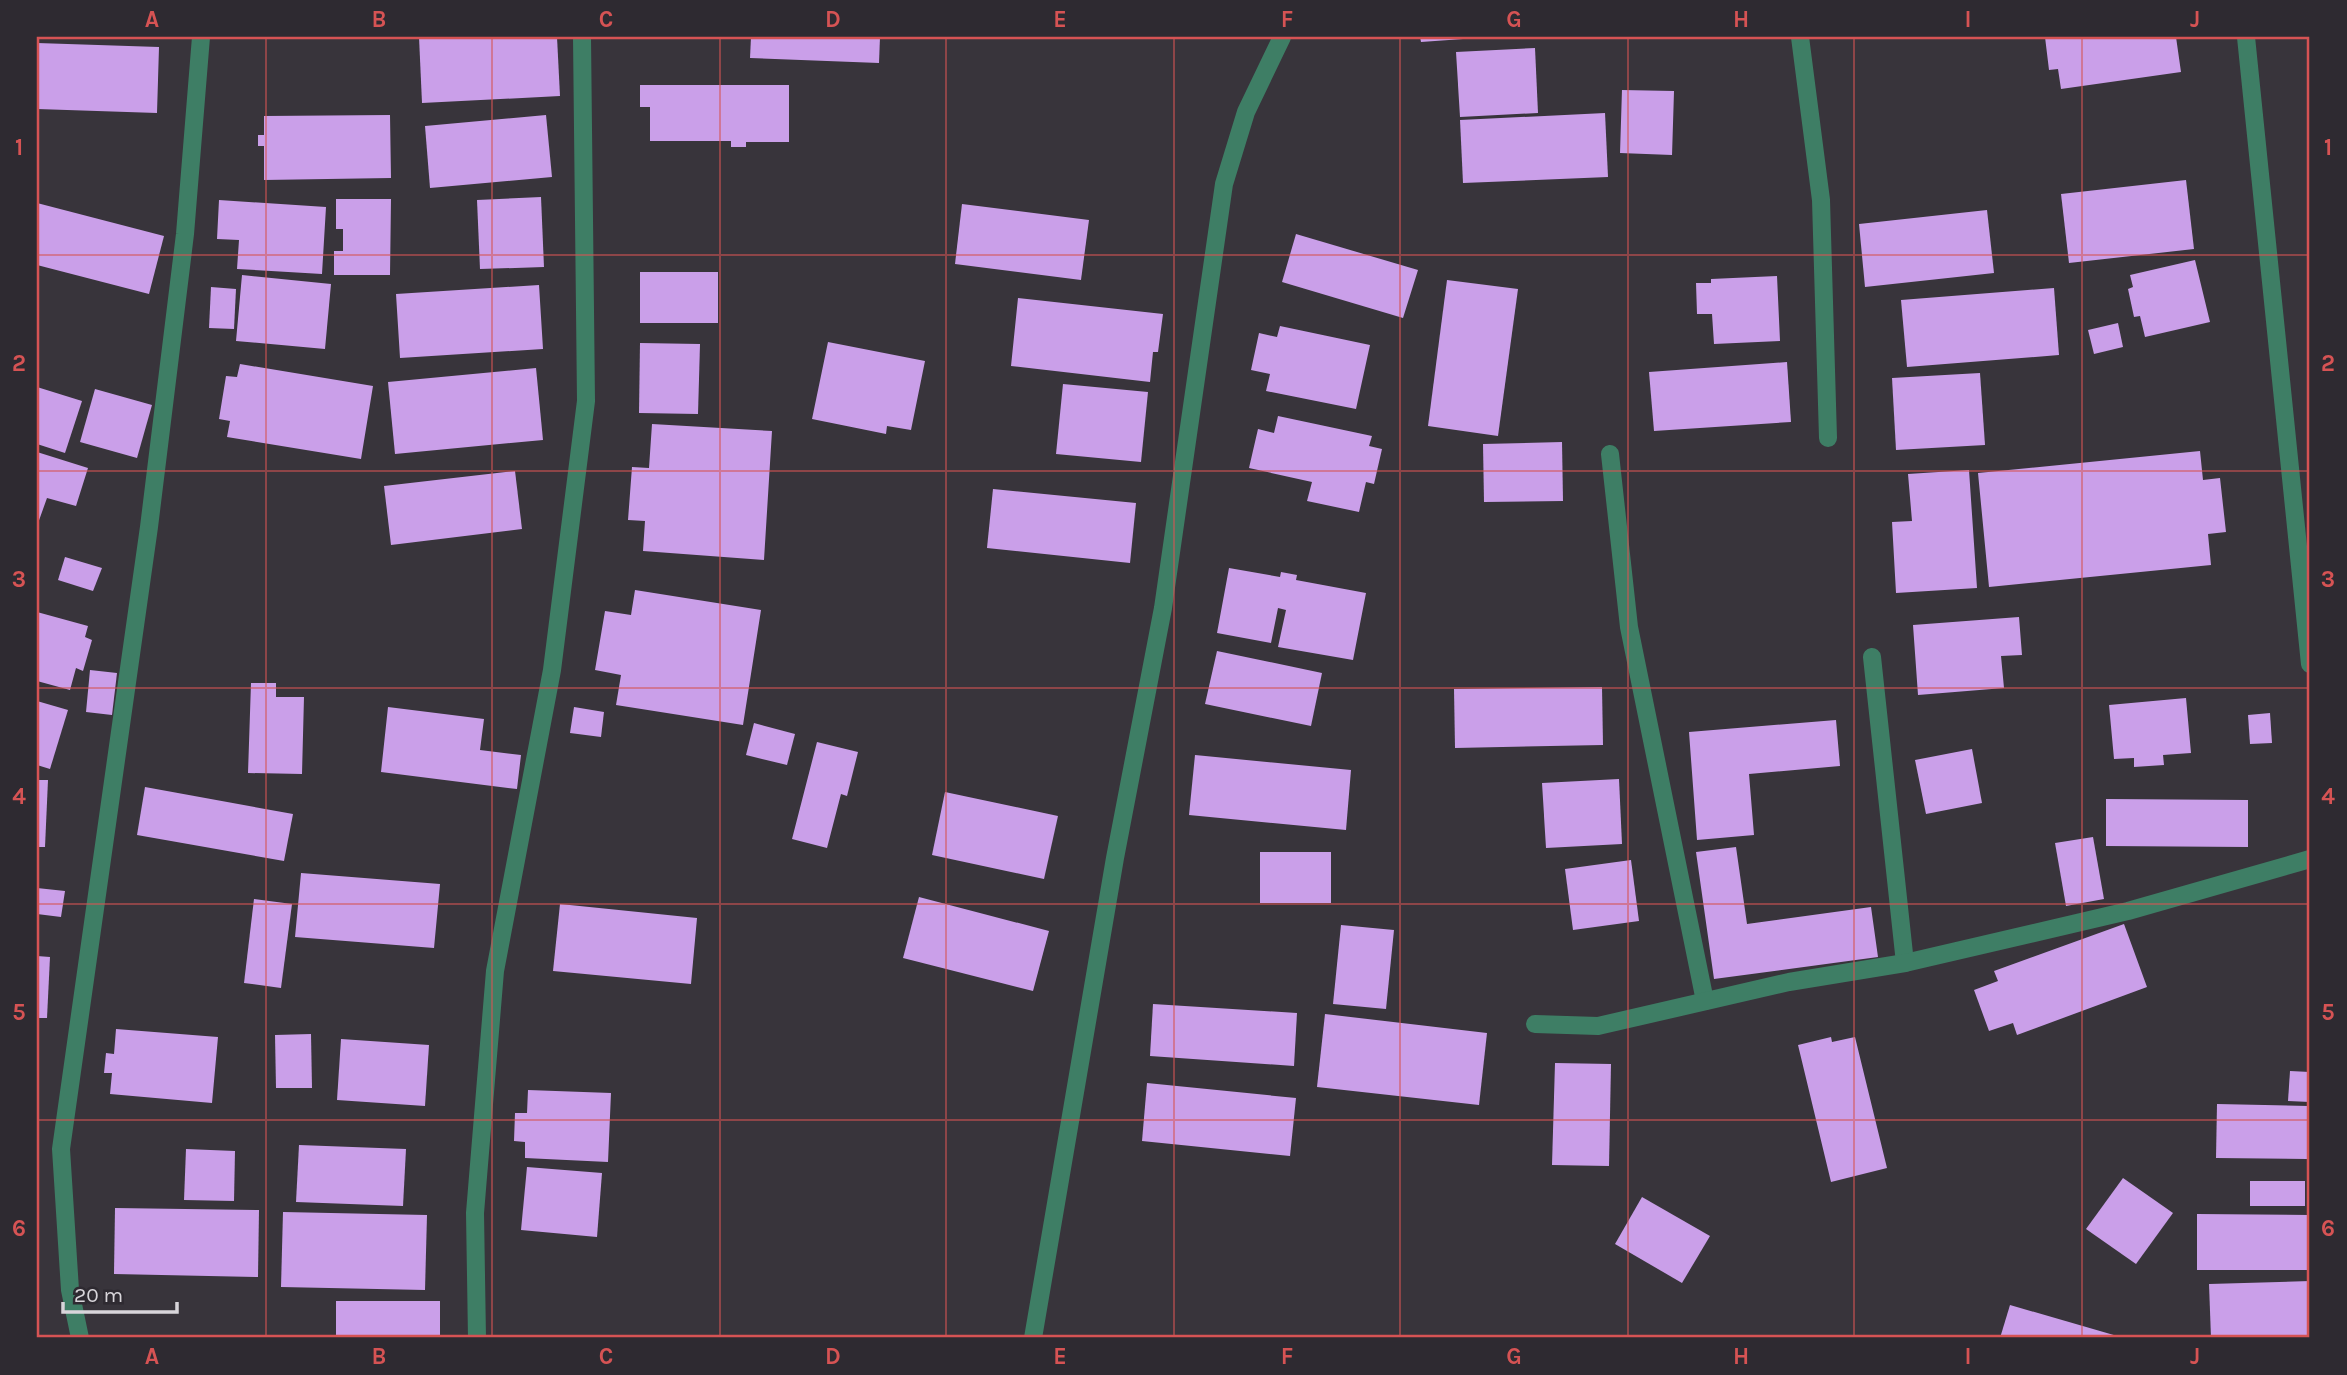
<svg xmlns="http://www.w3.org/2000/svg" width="2347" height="1375" font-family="Karla,sans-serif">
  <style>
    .building { fill: #ca9fe9 }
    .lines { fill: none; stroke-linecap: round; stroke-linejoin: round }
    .minor { stroke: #3e7e65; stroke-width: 18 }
    .grid { fill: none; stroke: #d65354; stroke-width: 2; stroke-opacity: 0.55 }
    .neatline { fill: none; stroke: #d65354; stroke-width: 2.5 }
    .grid-label { font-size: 23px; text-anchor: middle; font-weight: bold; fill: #d65354 }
  </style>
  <rect width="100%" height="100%" fill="#38343b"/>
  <!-- building -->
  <g class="building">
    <polygon points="419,37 557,37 560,96 422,103"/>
    <polygon points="751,37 880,37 879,63 750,58"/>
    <polygon points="1420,37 1463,37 1463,39 1421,42"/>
    <polygon points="2045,37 2176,37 2181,72 2061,89 2058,69 2049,70"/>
    <polygon points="37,43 159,47 157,113 37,109"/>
    <polygon points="1535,48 1538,113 1460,117 1456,52"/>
    <polygon points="640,85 789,85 789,142 746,142 746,147 731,147 731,141 650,141 650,107 640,107"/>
    <polygon points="1622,90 1674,91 1672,155 1620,153"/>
    <polygon points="1605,113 1608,177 1463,183 1460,120"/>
    <polygon points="390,115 391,178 264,180 264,146 258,146 258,135 264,135 264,116"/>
    <polygon points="546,115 552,177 430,188 425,126"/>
    <polygon points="2186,180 2194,249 2069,263 2061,194"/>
    <polygon points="541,197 544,267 480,269 477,200"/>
    <polygon points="336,199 391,199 390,275 334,275 334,251 343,251 343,229 336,229"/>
    <polygon points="219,200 326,207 322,274 237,269 239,240 217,239"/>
    <polygon points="37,203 164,236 149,294 37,265"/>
    <polygon points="962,204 1089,220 1081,280 955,264"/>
    <polygon points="1987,210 1994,273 1865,287 1859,224"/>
    <polygon points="1296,234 1418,270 1403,318 1282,282"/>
    <polygon points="2195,260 2210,322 2145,337 2140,316 2134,317 2128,289 2133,287 2130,275"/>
    <rect x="640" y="272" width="78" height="51"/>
    <polygon points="242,275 331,284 325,349 236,341"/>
    <polygon points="1777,276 1780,341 1714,344 1712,314 1697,314 1696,283 1711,283 1711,279"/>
    <polygon points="1447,280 1518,289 1498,436 1428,426"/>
    <polygon points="539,285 543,349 400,358 396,294"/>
    <polygon points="211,287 236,289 234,329 209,328"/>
    <polygon points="2054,288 2059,355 1907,367 1901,300"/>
    <polygon points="1018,298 1163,314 1158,352 1153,352 1150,382 1011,366"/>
    <polygon points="2118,323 2123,347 2094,354 2088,330"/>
    <polygon points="1280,326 1370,345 1356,409 1266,391 1270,374 1251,370 1259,333 1277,337"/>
    <polygon points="828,342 925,361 911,430 887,426 886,434 812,419"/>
    <polygon points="640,343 700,344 698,414 639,413"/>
    <polygon points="1787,362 1791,422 1654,431 1649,372"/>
    <polygon points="240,364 373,386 361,459 227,437 230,421 219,419 226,376 237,377"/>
    <polygon points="536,368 543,440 395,454 388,382"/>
    <polygon points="1980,373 1985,445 1896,450 1892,378"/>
    <polygon points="1063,384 1148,392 1141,462 1056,454"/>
    <polygon points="37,387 82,401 65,453 37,444"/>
    <polygon points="95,389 152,405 137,458 80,442"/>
    <polygon points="1278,416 1372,436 1369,446 1382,449 1374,484 1366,482 1359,512 1307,501 1312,482 1249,468 1258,429 1274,433"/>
    <polygon points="652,424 772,431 764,560 643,551 645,521 628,520 632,467 649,468"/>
    <polygon points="1562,442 1563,501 1484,502 1483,444"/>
    <polygon points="2200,451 2203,480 2220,478 2226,532 2208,534 2211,565 1989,587 1978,473"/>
    <polygon points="37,452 88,468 76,506 47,498 37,526"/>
    <polygon points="1969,470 1977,588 1896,593 1892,522 1912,521 1908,474"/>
    <polygon points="515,471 522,529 391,545 384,486"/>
    <polygon points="993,489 1136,503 1130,563 987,548"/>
    <polygon points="65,557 102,568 93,591 58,580"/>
    <polygon points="1229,568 1280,577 1281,572 1297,575 1296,580 1366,593 1353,660 1278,647 1286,610 1278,608 1271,643 1217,633"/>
    <polygon points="635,590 761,610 743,725 616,705 621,675 595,670 605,611 631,615"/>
    <polygon points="37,612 88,626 85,637 92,640 83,671 76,668 70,690 37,681"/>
    <polygon points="2019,617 2022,655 2001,656 2004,688 1918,695 1913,625"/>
    <polygon points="1217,651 1322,673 1311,726 1205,704"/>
    <polygon points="90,670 117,673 112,715 86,712"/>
    <polygon points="251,683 276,683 276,697 304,697 302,774 248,773"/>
    <polygon points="1602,687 1603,745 1455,748 1454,689"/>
    <polygon points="2186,698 2191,753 2163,755 2164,765 2134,767 2134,758 2114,759 2109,705"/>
    <polygon points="37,701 68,710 50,769 37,765"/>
    <polygon points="388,707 484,719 480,750 521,755 517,789 381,772"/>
    <polygon points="574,707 604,712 601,737 570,733"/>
    <polygon points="2270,713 2272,743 2250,744 2248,715"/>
    <polygon points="1836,720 1840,766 1749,774 1754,835 1697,840 1689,732"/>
    <polygon points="754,723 795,734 787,765 746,755"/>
    <polygon points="817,742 858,752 847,796 841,794 827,848 792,839"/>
    <polygon points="1972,749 1982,803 1926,814 1915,760"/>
    <polygon points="1195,755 1351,770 1346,830 1189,815"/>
    <polygon points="1619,779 1622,844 1546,848 1542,783"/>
    <polygon points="37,780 48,780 45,847 37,847"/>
    <polygon points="145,787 293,814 284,861 137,835"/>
    <polygon points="945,792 1058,816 1044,879 932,855"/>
    <polygon points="2106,799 2248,800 2248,847 2106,846"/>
    <polygon points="2093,837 2104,899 2066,906 2055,843"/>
    <polygon points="1736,847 1747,924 1871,907 1878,957 1714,979 1696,852"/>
    <rect x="1260" y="852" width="71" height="51"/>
    <polygon points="1631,860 1639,921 1573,930 1565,869"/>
    <polygon points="301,873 440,884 434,948 295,937"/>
    <polygon points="37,888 65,891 61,917 37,914"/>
    <polygon points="919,897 1049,931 1033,991 903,958"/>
    <polygon points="254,899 292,904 281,988 244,983"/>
    <polygon points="560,904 697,918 691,984 553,971"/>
    <polygon points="2124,924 2147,987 2017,1035 2013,1023 1989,1031 1974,990 1998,981 1994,971"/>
    <polygon points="1341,925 1394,930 1386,1009 1333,1004"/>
    <polygon points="37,956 50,957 47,1018 37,1018"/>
    <polygon points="1153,1004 1297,1013 1294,1066 1150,1056"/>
    <polygon points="1325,1014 1487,1033 1479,1105 1317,1087"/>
    <polygon points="116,1029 218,1037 212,1103 110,1094 112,1073 104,1073 106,1053 114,1054"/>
    <polygon points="311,1034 312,1088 276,1088 275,1035"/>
    <polygon points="1831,1037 1832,1042 1855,1037 1887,1168 1831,1182 1798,1045"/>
    <polygon points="341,1039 429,1045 425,1106 337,1100"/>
    <polygon points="1555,1063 1611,1064 1609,1166 1552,1165"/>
    <polygon points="2290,1071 2310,1072 2310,1102 2288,1101"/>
    <polygon points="1147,1083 1296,1098 1290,1156 1142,1141"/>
    <polygon points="528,1090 611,1093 608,1162 525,1158 525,1142 514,1141 515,1113 527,1113"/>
    <polygon points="2217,1104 2308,1106 2307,1159 2216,1158"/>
    <polygon points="299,1145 406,1149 403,1206 296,1202"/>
    <polygon points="186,1149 235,1151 234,1201 184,1200"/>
    <polygon points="527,1167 602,1173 597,1237 521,1230"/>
    <polygon points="2123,1178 2173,1213 2136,1264 2086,1229"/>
    <rect x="2250" y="1181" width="55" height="25"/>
    <polygon points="1642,1197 1710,1236 1682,1283 1615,1244"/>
    <polygon points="115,1208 259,1210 258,1277 114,1274"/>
    <polygon points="283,1212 427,1215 425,1290 281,1287"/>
    <polygon points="2197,1214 2310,1215 2310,1270 2197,1270"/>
    <polygon points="2310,1281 2310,1338 2211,1338 2209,1284"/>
    <rect x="336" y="1301" width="104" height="37"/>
    <polygon points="2010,1305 2124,1338 2000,1338"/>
  </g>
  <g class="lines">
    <!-- minor -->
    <g class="minor">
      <polyline points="1800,37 1821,200 1828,438"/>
      <polyline points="2246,37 2310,664"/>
      <polyline points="1610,454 1629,627 1705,1001"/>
      <polyline points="1872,657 1905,963"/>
      <polyline points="1535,1024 1598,1026 1789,982 1905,963 2128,911 2310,859"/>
      <polyline points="80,1338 70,1290 61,1149 149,527 185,234 201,37"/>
      <polyline points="477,1338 475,1213 495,971 552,670 586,401 582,37"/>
      <polyline points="1033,1338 1115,858 1163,608 1224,184 1246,112 1282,37"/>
    </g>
  </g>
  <!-- grid -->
  <path class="grid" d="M266,37V1338M492,37V1338M720,37V1338M946,37V1338M1174,37V1338M1400,37V1338M1628,37V1338M1854,37V1338M2082,37V1338M37,255H2310M37,471H2310M37,688H2310M37,904H2310M37,1120H2310"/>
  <!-- border -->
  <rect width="2347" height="1375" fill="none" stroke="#2e2a31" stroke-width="77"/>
  <!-- scale -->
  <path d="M63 1302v10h114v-10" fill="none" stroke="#d8d5da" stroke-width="3.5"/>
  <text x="74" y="1302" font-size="21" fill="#d8d5da" stroke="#2e2a31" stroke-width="5" paint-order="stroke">20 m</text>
  <rect x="38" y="38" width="2270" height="1298" class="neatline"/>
  <g class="grid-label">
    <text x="152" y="27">A</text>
    <text x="379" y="27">B</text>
    <text x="606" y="27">C</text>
    <text x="833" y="27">D</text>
    <text x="1060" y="27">E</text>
    <text x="1287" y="27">F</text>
    <text x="1514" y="27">G</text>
    <text x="1741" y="27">H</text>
    <text x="1968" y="27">I</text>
    <text x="2195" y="27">J</text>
    <text x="19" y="155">1</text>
    <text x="2328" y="155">1</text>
    <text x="19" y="371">2</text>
    <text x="2328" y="371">2</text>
    <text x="19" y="587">3</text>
    <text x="2328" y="587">3</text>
    <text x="19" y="804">4</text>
    <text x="2328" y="804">4</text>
    <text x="19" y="1020">5</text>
    <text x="2328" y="1020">5</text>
    <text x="19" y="1236">6</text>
    <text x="2328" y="1236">6</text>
    <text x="152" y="1364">A</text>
    <text x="379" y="1364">B</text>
    <text x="606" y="1364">C</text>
    <text x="833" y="1364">D</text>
    <text x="1060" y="1364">E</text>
    <text x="1287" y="1364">F</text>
    <text x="1514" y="1364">G</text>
    <text x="1741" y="1364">H</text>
    <text x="1968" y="1364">I</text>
    <text x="2195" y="1364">J</text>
  </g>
</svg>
